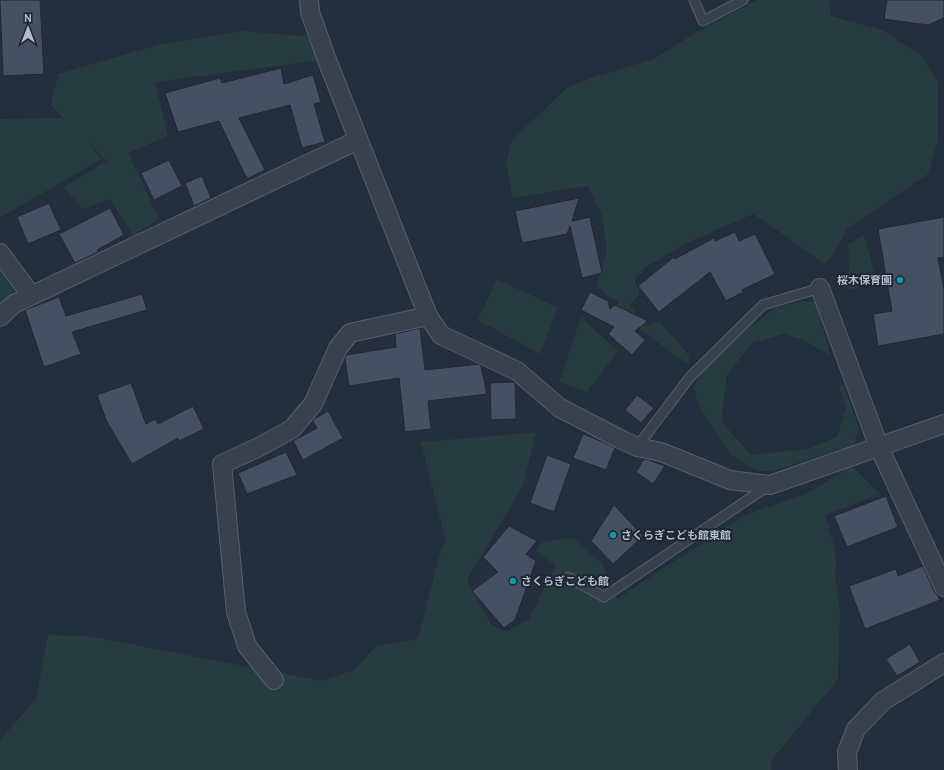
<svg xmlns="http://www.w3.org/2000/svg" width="944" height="770" font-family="Overpass,'Noto Sans JP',sans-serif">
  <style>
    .green { fill: #263c3f }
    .building { fill: #455162; stroke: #1f2835 }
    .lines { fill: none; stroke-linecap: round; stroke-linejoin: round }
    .service-casing { stroke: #565f6c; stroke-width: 11 }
    .minor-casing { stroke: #565f6c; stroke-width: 20 }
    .service { stroke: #38414e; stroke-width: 9 }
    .minor { stroke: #38414e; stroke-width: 18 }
    .culture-dot { fill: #0f9aa8; stroke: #1d2633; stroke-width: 1.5 }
    .labels { text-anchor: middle; stroke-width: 4; stroke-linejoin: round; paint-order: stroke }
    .poi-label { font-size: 11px; font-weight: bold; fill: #b4bcc9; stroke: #1d2633; text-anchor: start }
  </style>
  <rect width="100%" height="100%" fill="#242f3e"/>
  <!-- green -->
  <g class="green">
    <polygon points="757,0 829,0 831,16 882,30 922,56 938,83 938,140 928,174 847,229 833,254 824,264 790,239 753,214 685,244 645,268 635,280 640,294 630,305 646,328 659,321 668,331 689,355 689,364 675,356 618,311 618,302 604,294 597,284 607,250 602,216 588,186 513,198 506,164 512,140 568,87 591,78 654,59 695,33"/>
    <polygon points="243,31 313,37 322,60 155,82 168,136 128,153 159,219 133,236 110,199 83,209 63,187 107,161 88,142 101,159 0,218 0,119 63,118 51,105 58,74 161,44"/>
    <polygon points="864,235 877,282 854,289 844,288 849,268 848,244"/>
    <polygon points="0,265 17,289 0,307"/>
    <polygon points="497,279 558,308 540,354 478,320"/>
    <polygon points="805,301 816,302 830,355 803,340 784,334 752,343 727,375 721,421 751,455 807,449 837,437 846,407 839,387 843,384 859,428 854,445 773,471 757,471 731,455 700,408 693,388 703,369 734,335 759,321 775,307"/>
    <polygon points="581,317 618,351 587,392 559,382"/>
    <polygon points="538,432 535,436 523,485 467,580 491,624 506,632 529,619 548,580 556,566 536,550 541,543 573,537 602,564 617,599 668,565 702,544 716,534 745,515 806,494 851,466 881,494 825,515 835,549 836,565 835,576 840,612 838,679 771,761 771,770 0,770 0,740 36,699 48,635 88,636 322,681 354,670 376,646 418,639 442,546 447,541 445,538 421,442"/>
  </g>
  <!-- building -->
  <g class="building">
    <polygon points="0,0 40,0 44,74 3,76"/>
    <polygon points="887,0 944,0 944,18 928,25 884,19"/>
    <polygon points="281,68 284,84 313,75 321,102 314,104 325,142 302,148 290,105 239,118 265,170 247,179 219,121 178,132 165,93 220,78 222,83"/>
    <polygon points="169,160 182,186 154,200 141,173"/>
    <polygon points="202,176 211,198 194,206 185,183"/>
    <polygon points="579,198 572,221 590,217 602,273 582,278 570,226 567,234 522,243 515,211"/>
    <polygon points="49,203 61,230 28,244 17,217"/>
    <polygon points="110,208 124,235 97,250 98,252 75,263 59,234"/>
    <polygon points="944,217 944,257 938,258 944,289 944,334 878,346 873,314 892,311 878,229"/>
    <polygon points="735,232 739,241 755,234 775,274 742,290 743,292 726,301 710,272 659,312 638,286 674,257 675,259 714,238 715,241"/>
    <polygon points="590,292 608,301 610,309 615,305 648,321 635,331 645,340 632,355 608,334 614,327 581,310"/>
    <polygon points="142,294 147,310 72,332 81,354 44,367 25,310 59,297 66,316"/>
    <polygon points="420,328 425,370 479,364 481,366 487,394 428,401 431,429 405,432 399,378 349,386 345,359 346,355 396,347 395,334"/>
    <polygon points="513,382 515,383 516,419 491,420 490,383"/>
    <polygon points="131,383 146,424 155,419 158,424 193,406 204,429 179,441 178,438 132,464 107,422 97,395"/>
    <polygon points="637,395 654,408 641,423 625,410"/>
    <polygon points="328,411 343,438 303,460 293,441 317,428 313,421 314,419"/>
    <polygon points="583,434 603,442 615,448 606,470 573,458"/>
    <polygon points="286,452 297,475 247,494 238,473"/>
    <polygon points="547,455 571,464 554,512 530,503"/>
    <polygon points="644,459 649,460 665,466 653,484 636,472"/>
    <polygon points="886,496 898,527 847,547 834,516"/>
    <polygon points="614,505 643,536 613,564 591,541"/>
    <polygon points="509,526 537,541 526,554 536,561 515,620 504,628 472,591 498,572 483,557"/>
    <polygon points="923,566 934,591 938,596 940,600 865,629 849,586 896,569 898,576"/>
    <polygon points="910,644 920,662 897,676 886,659"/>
  </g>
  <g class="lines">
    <!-- service casing -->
    <g class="service-casing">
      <g id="service">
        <polyline points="694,0 703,21 743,0"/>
        <polyline points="637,447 690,377 763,305 820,288"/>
        <polyline points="568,577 604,597 768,486"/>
      </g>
    </g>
    <!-- minor casing -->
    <g class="minor-casing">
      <g id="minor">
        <polyline points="309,0 310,12 327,60 428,316 441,335 517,371 560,408 620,439 637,447 661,452 730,480 770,485 944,424"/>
        <polyline points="0,253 31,295"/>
        <polyline points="820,288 879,447 944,587"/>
        <polyline points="0,317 14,304 358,140"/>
        <polyline points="274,680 247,646 236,612 222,464 259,447 292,429 313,404 338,348 350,333 428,316"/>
        <polyline points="848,770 847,752 856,729 883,701 944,663"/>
      </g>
    </g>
    <!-- service -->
    <use href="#service" class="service"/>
    <!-- minor -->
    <use href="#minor" class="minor"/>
  </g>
  <!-- markers -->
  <g class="culture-dot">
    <circle cx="900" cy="280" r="4"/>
    <circle cx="613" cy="535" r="4"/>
    <circle cx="513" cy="581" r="4"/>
  </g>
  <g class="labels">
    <!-- poi labels -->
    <g class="poi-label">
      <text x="892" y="284" text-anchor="end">桜木保育園</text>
      <text x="621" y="539">さくらぎこども館東館</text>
      <text x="521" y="585">さくらぎこども館</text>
    </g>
  </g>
  <!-- north arrow -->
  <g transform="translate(28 28)" stroke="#1d2633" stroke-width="3" paint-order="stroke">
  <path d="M0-3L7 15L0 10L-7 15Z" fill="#b4bcc9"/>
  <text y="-6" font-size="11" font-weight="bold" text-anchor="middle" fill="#b4bcc9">N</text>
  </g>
</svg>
